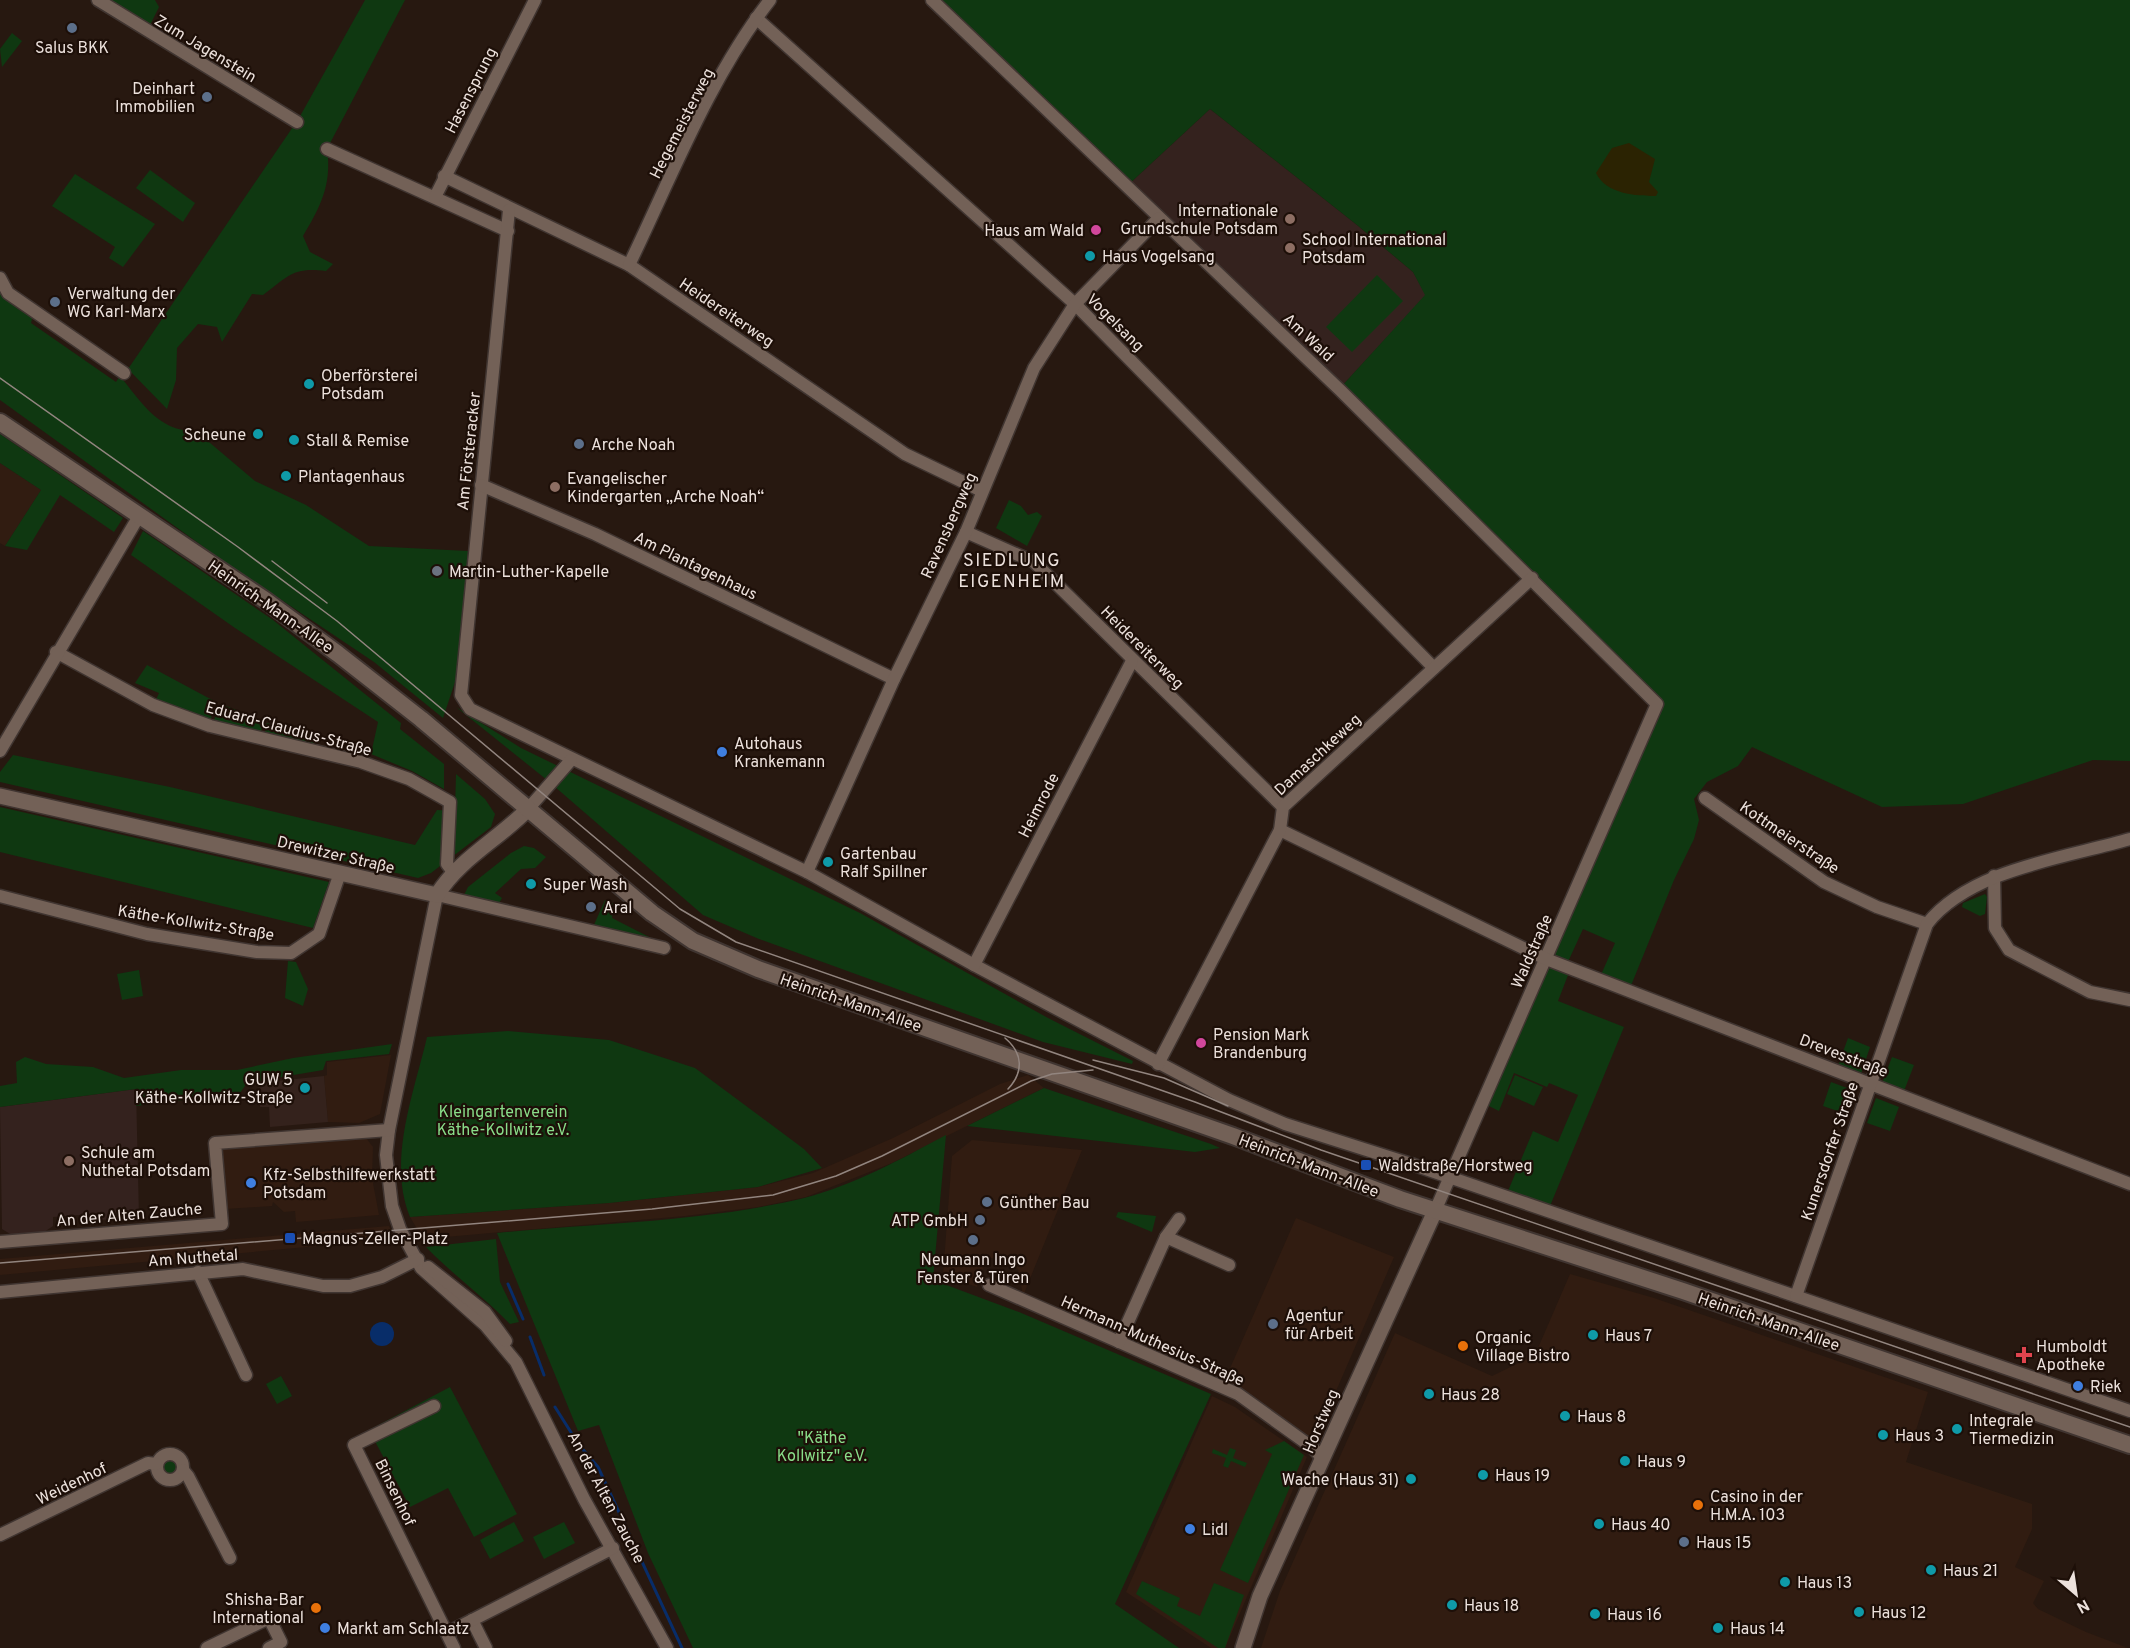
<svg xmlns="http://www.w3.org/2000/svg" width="2130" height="1648" font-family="Overpass,sans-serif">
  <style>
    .built { fill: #311c11 }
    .industrial { fill: #34221c }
    .education { fill: #34221e }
    .green { fill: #0f3811 }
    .sand { fill: #2b2302 }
    .water { fill: #082d69 }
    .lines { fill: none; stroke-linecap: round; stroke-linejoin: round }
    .stream { stroke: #082d69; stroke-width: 3 }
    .minor-casing { stroke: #403531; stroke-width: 15 }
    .tertiary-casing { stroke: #403531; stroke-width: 18 }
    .secondary-casing { stroke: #403531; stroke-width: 20 }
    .minor { stroke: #736157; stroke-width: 12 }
    .tertiary { stroke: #736157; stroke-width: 15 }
    .secondary { stroke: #736157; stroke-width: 16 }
    .tram { stroke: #92857f; stroke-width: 1.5 }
    .service-dot { fill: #5c6f8a; stroke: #1d0f08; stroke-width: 2 }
    .education-dot { fill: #8d6e63; stroke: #1d0f08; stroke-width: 2 }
    .hotel-dot { fill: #d1479c; stroke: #1d0f08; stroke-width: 2 }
    .culture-dot { fill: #0f9aa8; stroke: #1d0f08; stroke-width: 2 }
    .worship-dot { fill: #6b7280; stroke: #1d0f08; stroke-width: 2 }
    .shop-dot { fill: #3f7fe0; stroke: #1d0f08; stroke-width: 2 }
    .transit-dot { fill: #1a4fb4; stroke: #1d0f08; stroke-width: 2 }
    .food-dot { fill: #e8710a; stroke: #1d0f08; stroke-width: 2 }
    .health-dot { fill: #e0444e; stroke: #1d0f08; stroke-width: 2 }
    .labels { text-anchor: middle; stroke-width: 4.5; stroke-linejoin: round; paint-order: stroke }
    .poi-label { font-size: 16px; fill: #ece1dc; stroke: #1d0f08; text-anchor: start }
    .street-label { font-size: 16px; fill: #ece1dc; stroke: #1d0f08 }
    .park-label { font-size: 16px; fill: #89dd89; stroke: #1d0f08 }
    .neighbourhood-label { font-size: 18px; letter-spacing: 1.5px; fill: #ece1dc; stroke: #1d0f08 }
  </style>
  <rect width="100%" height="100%" fill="#271810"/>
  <!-- built -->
  <g class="built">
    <polygon points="0,463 41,490 5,546 0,543"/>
    <polygon points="391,1055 380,1114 359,1123 328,1122 324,1076 327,1075 327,1062"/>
    <polygon points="1028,1075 1044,1088 892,1163 806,1197 758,1207 685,1216 423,1239 410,1217 609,1203 758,1187 813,1173 893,1138 1000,1084"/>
    <polygon points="366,1138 373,1147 372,1178 379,1215 296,1222 295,1211 284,1212 273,1202 272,1206 225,1209 221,1153 225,1147"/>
    <polygon points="972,1140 1082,1150 1023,1296 1018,1269 996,1259 987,1257 977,1287 943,1275 952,1156"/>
    <polygon points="1296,1218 1394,1257 1314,1442 1242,1389 1224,1382"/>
    <polygon points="389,1226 395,1239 0,1275 0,1259"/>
    <polygon points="1570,1274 1654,1298 1928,1392 1906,1462 2032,1504 2032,1529 2015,1567 2044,1581 2033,1603 2038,1609 2086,1632 2128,1648 1261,1648 1280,1591 1395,1333 1492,1376 1535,1355"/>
    <polygon points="1212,1396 1235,1407 1307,1457 1225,1648 1211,1648 1126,1592"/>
  </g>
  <!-- industrial -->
  <polygon class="industrial" points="324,1076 328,1122 270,1127 269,1107 260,1107 258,1083"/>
  <!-- education -->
  <g class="education">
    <polygon points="1210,109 1357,225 1413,272 1426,295 1341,387 1128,185"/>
    <polygon points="136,1089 139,1217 87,1221 80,1215 53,1217 53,1226 44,1232 12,1235 2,1229 0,1107"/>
  </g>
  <!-- green -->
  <g class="green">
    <polygon points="109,0 155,0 159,7 150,25"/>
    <path d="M365,0H405L327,149C332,184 321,206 303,236L310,252L333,264L326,271C292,267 289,276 263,295L252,294L222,342L217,327L198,324L177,348L176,380L167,409L128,369L299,118Z"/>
    <polygon points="940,0 2130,0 2130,761 2093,760 1963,804 1882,807 1752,747 1738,766 1707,782 1694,799 1699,820 1694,839 1674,880 1630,988 1600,977 1615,943 1583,929 1567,964 1548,957 1661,705 1341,387 1425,295 1413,272 1357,225 1210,109 1128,185"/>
    <polygon points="12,33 22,41 2,67 0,49"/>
    <polygon points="150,170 195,203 183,222 136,188"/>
    <polygon points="75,174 155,224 123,267 109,258 115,247 52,206"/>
    <polygon points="1377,275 1403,301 1352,352 1326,327"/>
    <path d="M0,284C8,300 14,311 33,315L31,323L116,382L120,376C142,403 159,432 196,431L255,481L306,505L369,546L468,551L456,679L443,718L374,662L219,558L0,400Z"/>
    <polygon points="0,434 123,518 114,532 60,495 27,550 5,546 41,490 0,463"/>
    <polygon points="1009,500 1021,506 1028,515 1037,512 1042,516 1027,546 996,528"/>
    <polygon points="143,531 273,620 401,723 400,729 444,764 444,789 412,771 371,754 378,722 235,628 131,555"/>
    <polygon points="147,665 216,702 210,721 155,702 159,693 135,683"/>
    <polygon points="221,704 264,721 260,735 213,722"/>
    <polygon points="456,707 521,748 860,913 1048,1018 1133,1061 1132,1064 1043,1042 759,939 703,915 547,780"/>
    <polygon points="267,723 316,740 315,747 264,736"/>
    <polygon points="13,755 170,787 415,845 437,810 455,811 456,774 485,799 495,814 491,827 431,873 418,878 0,782 0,772"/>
    <polygon points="0,807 329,882 313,928 0,852"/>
    <polygon points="524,846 534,848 546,857 535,868 521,869 495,893 502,898 498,905 464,895 468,887 511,853"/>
    <polygon points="1985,894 1987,897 1985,914 1980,916 1962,907 1963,903"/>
    <polygon points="605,900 614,904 612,918 659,942 593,927"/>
    <polygon points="288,961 296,962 308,989 303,1006 285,998"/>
    <polygon points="1546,961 1570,970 1558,1001 1624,1027 1550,1206 1508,1191 1533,1131 1558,1142 1578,1095 1549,1083 1547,1087 1514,1073 1499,1111 1485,1104"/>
    <polygon points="139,970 143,996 122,1000 117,974"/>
    <path d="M508,1031L609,1040L695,1068L804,1149L822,1168L758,1187L609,1203L410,1217C387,1161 414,1093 427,1037Z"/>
    <polygon points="1848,1038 1870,1047 1861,1074 1838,1066"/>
    <polygon points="392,1044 389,1054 326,1061 323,1070 247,1083 240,1093 136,1106 136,1089 0,1107 0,1086 17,1083 16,1062 25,1057 46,1064 93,1067 124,1078 181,1070 237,1070 293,1058"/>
    <polygon points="1892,1057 1914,1065 1904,1091 1882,1083"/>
    <polygon points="1515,1075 1543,1087 1534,1106 1507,1094"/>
    <polygon points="1831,1082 1855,1091 1846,1114 1823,1106"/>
    <polygon points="1044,1088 1211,1144 1220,1148 1195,1152 967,1126"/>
    <polygon points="1876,1098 1899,1107 1890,1131 1867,1123"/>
    <path d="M946,1135L933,1280L1019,1312L1211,1394L1115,1604L1179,1648H693L648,1553L599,1425L578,1431L497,1233C597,1223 706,1222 804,1198C854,1185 901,1159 946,1135Z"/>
    <polygon points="1118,1212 1156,1216 1152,1232 1116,1217"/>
    <path d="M496,1239L500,1282L519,1322L510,1324C482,1295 454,1276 426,1247Z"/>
    <polygon points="281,1376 292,1396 277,1404 266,1384"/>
    <polygon points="450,1387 517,1514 474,1537 448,1488 410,1507 369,1430"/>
    <polygon points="1284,1441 1304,1455 1248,1583 1220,1570 1272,1454 1265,1450"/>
    <polygon points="1230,1448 1236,1450 1233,1458 1247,1463 1245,1467 1231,1461 1228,1468 1223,1466 1226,1458 1212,1453 1213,1449 1227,1455"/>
    <circle cx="170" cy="1468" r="9"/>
    <polygon points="514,1522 524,1541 490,1559 480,1540"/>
    <polygon points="564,1522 575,1543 544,1559 533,1537"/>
    <polygon points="1142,1581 1180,1598 1177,1606 1200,1616 1214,1583 1244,1595 1225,1648 1218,1648 1136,1594"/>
  </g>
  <!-- sand -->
  <path class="sand" d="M1629,143L1655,159L1649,182L1658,192L1656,196C1636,196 1606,194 1596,173L1612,148Z"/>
  <!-- water -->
  <circle class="water" cx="382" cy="1334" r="12"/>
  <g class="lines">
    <!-- stream -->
    <g class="stream">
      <polyline points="508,1284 523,1319"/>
      <polyline points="530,1337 544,1375"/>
      <polyline points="555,1407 579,1445 598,1467 682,1648"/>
    </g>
    <!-- minor casing -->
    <g class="minor-casing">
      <g id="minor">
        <polyline points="98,0 297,122"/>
        <polyline points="932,0 1340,390 1657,704 1435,1211"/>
        <polyline points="756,18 1075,304 1434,668"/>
        <polyline points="327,149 508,231"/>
        <polyline points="444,176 629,265 905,454 982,491"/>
        <polyline points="435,197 535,0"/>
        <polyline points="509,210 461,695 470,709 807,872 974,965 1229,1100 1285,1124 1414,1165 2130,1411"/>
        <path d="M629,265C671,178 710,77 770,0"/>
        <polyline points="0,278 8,293 124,373"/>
        <polyline points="481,485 595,534 894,679"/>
        <polyline points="966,532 1034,562 1283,807"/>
        <polyline points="56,652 153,705 210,726 361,762 409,779 450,802 447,864 453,872"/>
        <polyline points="0,751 139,516"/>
        <polyline points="1705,798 1824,882 1877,907 1927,924"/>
        <polyline points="528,809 571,760"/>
        <polyline points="1280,830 1546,959 2130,1184"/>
        <polyline points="807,872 894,679 966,532 1034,368 1075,304 1159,218"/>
        <polyline points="1994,876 1995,928 2009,950 2090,992 2130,1000"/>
        <polyline points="0,896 147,934 257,952 291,953 319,934 340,873"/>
        <polyline points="664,948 437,895 389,1130 386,1155 392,1206 400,1229 421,1268 485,1325 516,1362 584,1499 667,1648"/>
        <polyline points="974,965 1132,661"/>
        <polyline points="1158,1064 1280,830 1283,807 1532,578"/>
        <polyline points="1166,1237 1229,1265"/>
        <polyline points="0,1242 222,1224 215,1143 389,1130"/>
        <polyline points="428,1267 485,1312 506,1341"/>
        <polyline points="198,1272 246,1375"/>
        <polyline points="989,1285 1238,1394 1313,1448 1323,1459"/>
        <polyline points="0,1292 243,1269 323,1286 350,1286 382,1277 418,1259"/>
        <path d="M1796,1296L1927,924C1970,869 2066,858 2130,839"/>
        <polyline points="1119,1342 1166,1237 1179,1219"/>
        <polyline points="434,1406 354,1445 454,1648"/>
        <circle cx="170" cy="1467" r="13"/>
        <polyline points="183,1470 188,1476 230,1558"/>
        <polyline points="0,1535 148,1463 156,1464"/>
        <polyline points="472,1620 486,1648"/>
        <polyline points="447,1633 613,1548"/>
        <polyline points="207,1648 269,1618 281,1642 269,1648"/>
      </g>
    </g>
    <!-- tertiary casing -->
    <g class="tertiary-casing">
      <g id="tertiary">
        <path d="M0,796L437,895C459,859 499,839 528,809"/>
        <polyline points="1243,1648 1260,1596 1435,1211"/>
      </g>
    </g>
    <!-- secondary casing -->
    <g class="secondary-casing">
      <polyline id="secondary" points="0,422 265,600 338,654 421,719 652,913 693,941 758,969 1233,1136 1400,1199 1683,1291 2130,1445"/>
    </g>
    <!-- minor -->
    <use href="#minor" class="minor"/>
    <!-- tertiary -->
    <use href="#tertiary" class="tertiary"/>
    <!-- secondary -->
    <use href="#secondary" class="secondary"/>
    <!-- tram -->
    <g class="tram">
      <polyline points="0,378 238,547 337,621 680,909 736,942 1195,1102 1321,1150 2130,1427"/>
      <polyline points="272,561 327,603"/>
      <path d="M1005,1038C1023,1053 1024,1072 1008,1089"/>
      <polyline points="1093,1060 1164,1078 1228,1106"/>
      <polyline points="0,1263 652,1209 773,1195 836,1176 882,1156 1031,1081 1052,1074 1093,1070"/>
    </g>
  </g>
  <!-- markers -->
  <g class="service-dot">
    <circle cx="72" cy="28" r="6"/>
    <circle cx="207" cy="97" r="6"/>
    <circle cx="55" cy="302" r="6"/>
    <circle cx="579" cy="444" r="6"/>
    <circle cx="591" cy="907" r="6"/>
    <circle cx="987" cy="1202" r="6"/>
    <circle cx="980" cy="1220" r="6"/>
    <circle cx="973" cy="1240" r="6"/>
    <circle cx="1273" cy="1324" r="6"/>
    <circle cx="1684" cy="1542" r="6"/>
  </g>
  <g class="education-dot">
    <circle cx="1290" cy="219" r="6"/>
    <circle cx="1290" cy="248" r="6"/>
    <circle cx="555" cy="487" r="6"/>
    <circle cx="69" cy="1161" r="6"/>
  </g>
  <g class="hotel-dot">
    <circle cx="1096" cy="230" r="6"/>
    <circle cx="1201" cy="1043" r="6"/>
  </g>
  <g class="culture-dot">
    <circle cx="1090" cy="256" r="6"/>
    <circle cx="309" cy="384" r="6"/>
    <circle cx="258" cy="434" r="6"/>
    <circle cx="294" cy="440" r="6"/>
    <circle cx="286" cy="476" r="6"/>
    <circle cx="828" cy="862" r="6"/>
    <circle cx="531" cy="884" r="6"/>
    <circle cx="305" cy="1088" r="6"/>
    <circle cx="1593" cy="1335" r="6"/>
    <circle cx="1429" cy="1394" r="6"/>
    <circle cx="1565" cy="1416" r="6"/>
    <circle cx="1957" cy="1429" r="6"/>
    <circle cx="1883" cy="1435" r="6"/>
    <circle cx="1625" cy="1461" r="6"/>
    <circle cx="1483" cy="1475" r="6"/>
    <circle cx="1411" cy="1479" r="6"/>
    <circle cx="1599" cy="1524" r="6"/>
    <circle cx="1931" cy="1570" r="6"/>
    <circle cx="1785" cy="1582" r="6"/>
    <circle cx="1452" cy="1605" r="6"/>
    <circle cx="1859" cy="1612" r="6"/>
    <circle cx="1595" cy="1614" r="6"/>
    <circle cx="1718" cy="1628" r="6"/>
  </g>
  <circle class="worship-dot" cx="437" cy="571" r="6"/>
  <g class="shop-dot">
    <circle cx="722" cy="752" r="6"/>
    <circle cx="251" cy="1183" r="6"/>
    <circle cx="2078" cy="1386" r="6"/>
    <circle cx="1190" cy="1529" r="6"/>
    <circle cx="325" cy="1628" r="6"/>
  </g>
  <g class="transit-dot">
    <rect x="1360" y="1159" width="12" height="12" rx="3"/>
    <rect x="284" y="1232" width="12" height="12" rx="3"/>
  </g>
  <g class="food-dot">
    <circle cx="1463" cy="1346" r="6"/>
    <circle cx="1698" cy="1505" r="6"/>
    <circle cx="316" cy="1608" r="6"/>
  </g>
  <path class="health-dot" d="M2021 1346h6v6h6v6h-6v6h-6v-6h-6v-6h6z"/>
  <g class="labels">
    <!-- poi labels -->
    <g class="poi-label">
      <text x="72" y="53" text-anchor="middle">Salus BKK</text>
      <text x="195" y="94" text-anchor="end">Deinhart<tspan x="195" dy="18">Immobilien</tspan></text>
      <text x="1278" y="216" text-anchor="end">Internationale<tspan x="1278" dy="18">Grundschule Potsdam</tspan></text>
      <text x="1084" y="236" text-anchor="end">Haus am Wald</text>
      <text x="1302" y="245">School International<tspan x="1302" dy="18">Potsdam</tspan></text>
      <text x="1102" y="262">Haus Vogelsang</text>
      <text x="67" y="299">Verwaltung der<tspan x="67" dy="18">WG Karl-Marx</tspan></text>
      <text x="321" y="381">Oberförsterei<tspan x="321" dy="18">Potsdam</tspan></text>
      <text x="246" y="440" text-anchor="end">Scheune</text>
      <text x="306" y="446">Stall &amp; Remise</text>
      <text x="591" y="450">Arche Noah</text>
      <text x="298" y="482">Plantagenhaus</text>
      <text x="567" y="484">Evangelischer<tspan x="567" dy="18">Kindergarten „Arche Noah“</tspan></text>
      <text x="449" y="577">Martin-Luther-Kapelle</text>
      <text x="734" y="749">Autohaus<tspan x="734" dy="18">Krankemann</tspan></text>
      <text x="840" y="859">Gartenbau<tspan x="840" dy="18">Ralf Spillner</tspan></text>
      <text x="543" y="890">Super Wash</text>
      <text x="603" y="913">Aral</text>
      <text x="1213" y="1040">Pension Mark<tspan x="1213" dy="18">Brandenburg</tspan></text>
      <text x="293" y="1085" text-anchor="end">GUW 5<tspan x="293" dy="18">Käthe-Kollwitz-Straße</tspan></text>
      <text x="81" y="1158">Schule am<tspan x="81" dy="18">Nuthetal Potsdam</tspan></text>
      <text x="1378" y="1171">Waldstraße/Horstweg</text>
      <text x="263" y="1180">Kfz-Selbsthilfewerkstatt<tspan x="263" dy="18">Potsdam</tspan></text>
      <text x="999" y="1208">Günther Bau</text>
      <text x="968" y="1226" text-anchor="end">ATP GmbH</text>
      <text x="302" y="1244">Magnus-Zeller-Platz</text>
      <text x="973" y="1265" text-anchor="middle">Neumann Ingo<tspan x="973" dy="18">Fenster &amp; Türen</tspan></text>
      <text x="1285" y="1321">Agentur<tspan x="1285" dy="18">für Arbeit</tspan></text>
      <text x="1605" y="1341">Haus 7</text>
      <text x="1475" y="1343">Organic<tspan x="1475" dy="18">Village Bistro</tspan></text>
      <text x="2036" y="1352">Humboldt<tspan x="2036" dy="18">Apotheke</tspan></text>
      <text x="2090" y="1392">Riek</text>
      <text x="1441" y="1400">Haus 28</text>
      <text x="1577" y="1422">Haus 8</text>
      <text x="1969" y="1426">Integrale<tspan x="1969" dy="18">Tiermedizin</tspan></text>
      <text x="1895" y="1441">Haus 3</text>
      <text x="1637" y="1467">Haus 9</text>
      <text x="1495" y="1481">Haus 19</text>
      <text x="1399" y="1485" text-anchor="end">Wache (Haus 31)</text>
      <text x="1710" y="1502">Casino in der<tspan x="1710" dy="18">H.M.A. 103</tspan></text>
      <text x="1611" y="1530">Haus 40</text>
      <text x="1202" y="1535">Lidl</text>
      <text x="1696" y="1548">Haus 15</text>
      <text x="1943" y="1576">Haus 21</text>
      <text x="1797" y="1588">Haus 13</text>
      <text x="304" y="1605" text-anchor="end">Shisha-Bar<tspan x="304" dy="18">International</tspan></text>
      <text x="1464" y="1611">Haus 18</text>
      <text x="1871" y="1618">Haus 12</text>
      <text x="1607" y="1620">Haus 16</text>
      <text x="337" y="1634">Markt am Schlaatz</text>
      <text x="1730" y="1634">Haus 14</text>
    </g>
    <!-- street labels -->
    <g class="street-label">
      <text transform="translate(206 48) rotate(31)" y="6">Zum Jagenstein</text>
      <text transform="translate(470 90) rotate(-63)" y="6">Hasensprung</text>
      <text transform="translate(681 123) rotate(-63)" y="6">Hegemeisterweg</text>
      <text transform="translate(727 312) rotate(34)" y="6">Heidereiterweg</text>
      <text transform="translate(1116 322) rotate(45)" y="6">Vogelsang</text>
      <text transform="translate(1309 337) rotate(43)" y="6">Am Wald</text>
      <text transform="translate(468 451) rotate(-84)" y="6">Am Försteracker</text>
      <text transform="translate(948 525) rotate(-66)" y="6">Ravensbergweg</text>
      <text transform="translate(696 565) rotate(26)" y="6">Am Plantagenhaus</text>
      <text transform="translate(271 606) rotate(35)" y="6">Heinrich-Mann-Allee</text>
      <text transform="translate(1143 647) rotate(45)" y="6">Heidereiterweg</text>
      <text transform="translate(289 728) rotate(15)" y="6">Eduard-Claudius-Straße</text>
      <text transform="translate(1317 754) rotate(-43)" y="6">Damaschkeweg</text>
      <text transform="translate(1038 805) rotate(-63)" y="6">Heimrode</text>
      <text transform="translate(1790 837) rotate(34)" y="6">Kottmeierstraße</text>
      <text transform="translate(336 854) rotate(13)" y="6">Drewitzer Straße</text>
      <text transform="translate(196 922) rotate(9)" y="6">Käthe-Kollwitz-Straße</text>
      <text transform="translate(1531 951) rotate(-66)" y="6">Waldstraße</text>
      <text transform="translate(851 1002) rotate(19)" y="6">Heinrich-Mann-Allee</text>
      <text transform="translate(1844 1055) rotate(21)" y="6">Drevesstraße</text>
      <text transform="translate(1829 1151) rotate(-71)" y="6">Kunersdorfer Straße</text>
      <text transform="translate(1309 1165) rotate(21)" y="6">Heinrich-Mann-Allee</text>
      <text transform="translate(129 1214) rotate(-5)" y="6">An der Alten Zauche</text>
      <text transform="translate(193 1257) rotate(-4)" y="6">Am Nuthetal</text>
      <text transform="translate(1769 1321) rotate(19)" y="6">Heinrich-Mann-Allee</text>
      <text transform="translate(1153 1340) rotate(24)" y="6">Hermann-Muthesius-Straße</text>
      <text transform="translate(1320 1421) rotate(-67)" y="6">Horstweg</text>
      <text transform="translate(71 1483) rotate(-26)" y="6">Weidenhof</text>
      <text transform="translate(396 1492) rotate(64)" y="6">Binsenhof</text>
      <text transform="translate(607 1497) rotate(62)" y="6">An der Alten Zauche</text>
    </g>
    <!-- park labels -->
    <g class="park-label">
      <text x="503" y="1117">Kleingartenverein<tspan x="503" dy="18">Käthe-Kollwitz e.V.</tspan></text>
      <text x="822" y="1443">"Käthe<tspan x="822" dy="18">Kollwitz" e.V.</tspan></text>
    </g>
    <!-- neighbourhood labels -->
    <g class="neighbourhood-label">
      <text x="1012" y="566">SIEDLUNG<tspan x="1012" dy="21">EIGENHEIM</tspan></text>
    </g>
  </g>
  <!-- north arrow -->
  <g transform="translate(2076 1594) rotate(151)" stroke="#1d0f08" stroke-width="4.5" paint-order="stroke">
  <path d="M0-4.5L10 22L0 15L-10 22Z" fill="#ece1dc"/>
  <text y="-9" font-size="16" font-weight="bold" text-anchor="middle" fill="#ece1dc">N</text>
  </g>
</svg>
